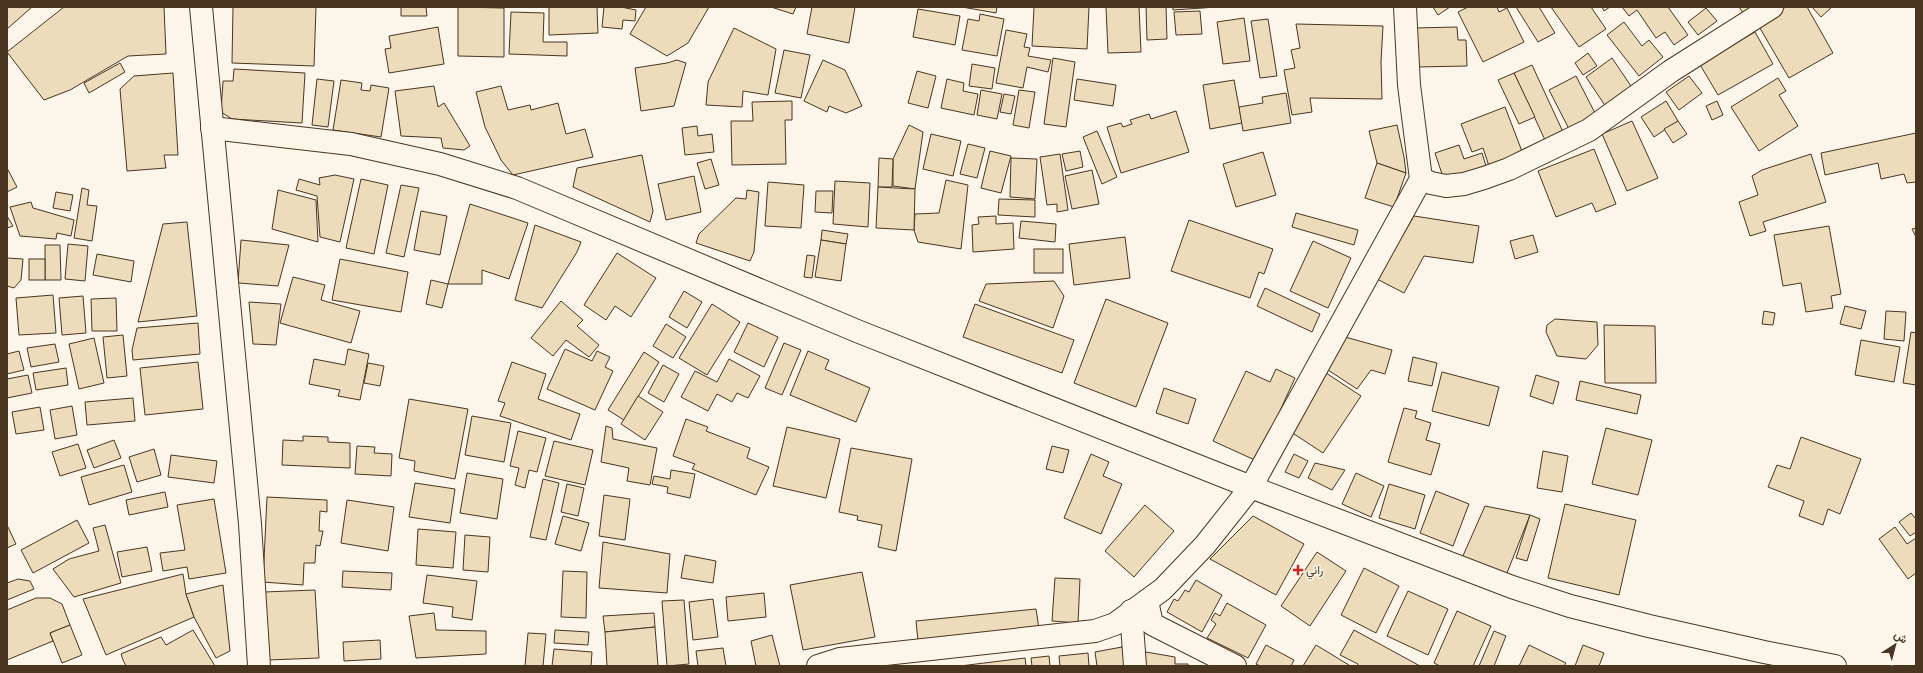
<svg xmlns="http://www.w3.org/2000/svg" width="1923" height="673" font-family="'Roboto Serif',Vazirmatn,serif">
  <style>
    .building { fill: #ecdcbc; stroke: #4a3520 }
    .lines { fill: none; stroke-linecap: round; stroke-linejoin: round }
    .minor-casing { stroke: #4a3520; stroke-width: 24 }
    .secondary-casing { stroke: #4a3520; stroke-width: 24 }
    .minor { stroke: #fbf6e9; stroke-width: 22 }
    .secondary { stroke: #fbf6e9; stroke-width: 22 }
    .poi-dot { fill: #c62828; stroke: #fbf6e9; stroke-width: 1.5 }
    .labels { text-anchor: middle; stroke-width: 3; stroke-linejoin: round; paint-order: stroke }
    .poi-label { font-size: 12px; fill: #4a3520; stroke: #fbf6e9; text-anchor: start }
  </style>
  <rect width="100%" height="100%" fill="#fbf6e9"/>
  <!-- building -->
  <g class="building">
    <polygon points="7,7 32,7 7,29"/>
    <polygon points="64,7 164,7 166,54 128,56 70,90 44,100 7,52"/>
    <polygon points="233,7 316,7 314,66 232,63"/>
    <polygon points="401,7 426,7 427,16 401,16"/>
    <polygon points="458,7 504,8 504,57 458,56"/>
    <polygon points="549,7 597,7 598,33 549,35"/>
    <polygon points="604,7 621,7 636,10 635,21 623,20 622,29 602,27"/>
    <polygon points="646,7 709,7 688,43 667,56 630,34"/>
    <polygon points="771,7 796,7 793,14"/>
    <polygon points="812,7 855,7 849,43 807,34"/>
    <polygon points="962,7 997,7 996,13"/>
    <polygon points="1034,7 1089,7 1087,49 1032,46"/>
    <polygon points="1106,7 1139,7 1141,52 1108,53"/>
    <polygon points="1146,7 1166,7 1167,39 1147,40"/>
    <polygon points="1173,7 1217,7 1173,10"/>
    <polygon points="1433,7 1450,7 1438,15"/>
    <polygon points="1468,7 1497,7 1499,12 1507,8 1524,42 1483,62 1458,12"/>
    <polygon points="1516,7 1539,7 1555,33 1538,42"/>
    <polygon points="1551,7 1591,7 1606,29 1579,47"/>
    <polygon points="1602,7 1610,7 1604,11"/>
    <polygon points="1622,7 1668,7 1688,35 1674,45 1665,32 1656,38 1637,10 1629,16"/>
    <polygon points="1739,7 1752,7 1743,13"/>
    <polygon points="1786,7 1807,7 1833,53 1789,78 1757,23"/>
    <polygon points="1812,7 1832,7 1821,17"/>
    <polygon points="1706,8 1717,21 1698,35 1688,22"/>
    <polygon points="918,9 960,16 955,45 913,37"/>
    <polygon points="1200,11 1202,34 1176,35 1174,12"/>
    <polygon points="511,12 544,13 543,42 567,42 567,56 509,54"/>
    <polygon points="980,14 1004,19 997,56 962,50 968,19 979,21"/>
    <polygon points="1244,18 1250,61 1223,64 1217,22"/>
    <polygon points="1268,19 1277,76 1260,78 1251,21"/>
    <polygon points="1624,22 1642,46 1649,40 1663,57 1639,76 1607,35"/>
    <polygon points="1296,24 1383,26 1381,61 1382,99 1310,98 1312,112 1292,115 1284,70 1295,68 1291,50 1300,48"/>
    <polygon points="438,27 444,64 389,73 385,49 391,48 389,36"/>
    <polygon points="1457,27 1458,40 1466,40 1467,66 1416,67 1415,28"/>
    <polygon points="734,28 776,49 768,95 743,91 742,107 706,105 708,82"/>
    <polygon points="1006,30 1027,34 1024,47 1030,48 1028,56 1051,60 1048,72 1027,67 1023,88 996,83"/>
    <polygon points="1755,32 1773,64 1718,95 1699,63"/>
    <polygon points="784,50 810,55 801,98 775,93"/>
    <polygon points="1588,53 1597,66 1583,75 1575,63"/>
    <polygon points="1053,58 1075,62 1066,127 1044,124"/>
    <polygon points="1612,58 1633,89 1606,107 1586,77"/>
    <polygon points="677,60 686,63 674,106 641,111 635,68 667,63"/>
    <polygon points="823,60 845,70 862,106 846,113 829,106 827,112 804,101"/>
    <polygon points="120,63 125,72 89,93 84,83"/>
    <polygon points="972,64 995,68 992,89 969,86"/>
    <polygon points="1532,65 1563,132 1545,140 1514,73"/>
    <polygon points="234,69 305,73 302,123 232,119 221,112 223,81 233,81"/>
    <polygon points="917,71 936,76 928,108 908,103"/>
    <polygon points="173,73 178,155 164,155 166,168 127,171 120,89 134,76"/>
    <polygon points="1514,73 1535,117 1519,124 1498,80"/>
    <polygon points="1576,76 1596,115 1569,129 1549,90"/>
    <polygon points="1689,76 1702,93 1679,110 1666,92"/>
    <polygon points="1778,78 1786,91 1779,95 1798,126 1759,151 1731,107"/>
    <polygon points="317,79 334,81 328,127 312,125"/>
    <polygon points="947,79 964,83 963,91 978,94 974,115 941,108"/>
    <polygon points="1077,79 1116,85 1113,106 1074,100"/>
    <polygon points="341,80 362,83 361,90 370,91 371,85 389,88 381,137 333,130"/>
    <polygon points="1234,80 1242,123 1210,129 1203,85"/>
    <polygon points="434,86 438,107 444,103 470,146 464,150 443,148 441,138 401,136 395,91"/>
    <polygon points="501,86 508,110 530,105 531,110 558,103 566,134 585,129 593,157 513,175 501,160 485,127 476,92"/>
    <polygon points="981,90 1002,94 997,119 977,115"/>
    <polygon points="1019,90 1035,92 1029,128 1013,125"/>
    <polygon points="1286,93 1291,123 1243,131 1239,107 1263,103 1262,97"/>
    <polygon points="1004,94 1015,96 1011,114 1000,112"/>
    <polygon points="792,101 792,120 785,120 786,164 732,165 731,121 753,121 752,102"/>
    <polygon points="1666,101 1678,121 1654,137 1641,117"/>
    <polygon points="1717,101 1723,115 1712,120 1706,106"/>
    <polygon points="1505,107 1523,154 1489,166 1483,148 1472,152 1461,124"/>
    <polygon points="1176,111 1189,152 1121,173 1107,127 1121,123 1123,127 1132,124 1130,120 1149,114 1151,119"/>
    <polygon points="1632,121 1658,178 1627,191 1602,134"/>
    <polygon points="1678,121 1687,134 1673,143 1664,129"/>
    <polygon points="909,125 923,132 915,189 893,186 893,159"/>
    <polygon points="1397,125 1404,157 1406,173 1377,163 1369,131"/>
    <polygon points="697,126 698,136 712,134 714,152 685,155 682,128"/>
    <polygon points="1097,131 1117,177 1102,184 1083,137"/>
    <polygon points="1916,133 1916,182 1907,183 1904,174 1881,179 1878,163 1825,175 1821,153"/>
    <polygon points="931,134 961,141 953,176 923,169"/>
    <polygon points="968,144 985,148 977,178 960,174"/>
    <polygon points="1459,145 1464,159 1482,153 1486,166 1445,183 1435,153"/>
    <polygon points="1594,149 1616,204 1596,212 1592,203 1556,217 1538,171"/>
    <polygon points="990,151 1011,156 1001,193 981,188"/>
    <polygon points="1080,151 1083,167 1066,171 1062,154"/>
    <polygon points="1263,152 1276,195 1236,207 1223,164"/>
    <polygon points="1060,154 1068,210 1057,212 1057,204 1047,205 1040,157"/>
    <polygon points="1811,154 1826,202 1763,222 1766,231 1750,236 1739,202 1758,195 1752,176 1762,170"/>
    <polygon points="642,155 653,211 650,222 573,187 577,168"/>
    <polygon points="879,158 893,159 892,187 878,187"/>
    <polygon points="1011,158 1037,159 1035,199 1010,197"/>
    <polygon points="711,159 719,185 705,189 697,163"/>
    <polygon points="1377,163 1406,173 1394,207 1365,198"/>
    <polygon points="7,168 17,187 7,192"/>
    <polygon points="1092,170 1099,204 1072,209 1065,176"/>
    <polygon points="335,175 354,179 340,242 320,237 317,196 296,190 299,179 320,185 319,178"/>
    <polygon points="694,176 701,212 666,220 658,184"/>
    <polygon points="361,179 388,185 374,254 346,248"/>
    <polygon points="946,180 968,185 961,249 918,242 914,230 915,214 939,213"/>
    <polygon points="835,181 870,183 868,227 833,224"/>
    <polygon points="768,182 804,185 801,228 765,226"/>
    <polygon points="401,185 419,188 404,257 386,253"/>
    <polygon points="878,187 915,189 914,230 876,228"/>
    <polygon points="82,188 89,190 87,205 97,206 92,241 74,238"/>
    <polygon points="278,190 316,200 318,242 272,229"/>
    <polygon points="747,190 759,192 754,252 750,261 696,243 699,234 736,198 746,199"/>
    <polygon points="816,191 833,191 832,213 815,212"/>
    <polygon points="56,192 73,195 70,211 53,208"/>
    <polygon points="999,199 1035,200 1035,217 998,215"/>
    <polygon points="31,202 33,208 74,220 71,236 57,233 56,239 20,236 10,207"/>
    <polygon points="470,204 528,223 509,279 482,270 482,284 448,284"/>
    <polygon points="421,211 447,216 440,255 414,250"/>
    <polygon points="1296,213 1358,230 1354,245 1292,227"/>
    <polygon points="7,216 13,226 7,228"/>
    <polygon points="996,216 996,224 1013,223 1014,249 973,252 972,225 979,224 978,217"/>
    <polygon points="1414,216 1479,226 1473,263 1424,256 1404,293 1377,279"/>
    <polygon points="1189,220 1273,249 1264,274 1259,272 1250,298 1171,271"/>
    <polygon points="1021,221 1056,224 1055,242 1019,238"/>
    <polygon points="187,222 197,316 138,322 163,224"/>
    <polygon points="535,225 581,242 577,252 542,308 515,300"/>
    <polygon points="1829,226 1841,294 1831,296 1833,308 1806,312 1801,283 1783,286 1774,235"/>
    <polygon points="1916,228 1916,237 1912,229"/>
    <polygon points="822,230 848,234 846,244 821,240"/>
    <polygon points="1533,235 1538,252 1515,259 1510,241"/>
    <polygon points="1125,237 1130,278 1074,285 1069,244"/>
    <polygon points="241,240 289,245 278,286 238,283"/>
    <polygon points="821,240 846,244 841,281 815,277"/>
    <polygon points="1313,241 1351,258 1328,308 1290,291"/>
    <polygon points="68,244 88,246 85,281 65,279"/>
    <polygon points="45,245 60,245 61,280 45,280"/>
    <rect x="1034" y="249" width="29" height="24"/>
    <polygon points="617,253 656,278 631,317 615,306 606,320 584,305"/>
    <polygon points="97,254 134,261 131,282 93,275"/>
    <polygon points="807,255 815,256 812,278 804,277"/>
    <polygon points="7,258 23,259 21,280 14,288 7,286"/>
    <rect x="29" y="259" width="16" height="21"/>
    <polygon points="340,259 408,272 401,312 332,300"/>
    <polygon points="293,277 325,285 321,300 360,311 351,343 280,323"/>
    <polygon points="431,280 448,284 442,308 426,304"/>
    <polygon points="1054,281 1064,296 1053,328 979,301 986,284"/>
    <polygon points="1265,288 1320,314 1312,332 1257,306"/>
    <polygon points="684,291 702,302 687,328 669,317"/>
    <polygon points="53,295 56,333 19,335 16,298"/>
    <polygon points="83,296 86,333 62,335 59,298"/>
    <polygon points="116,298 117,331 92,331 91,299"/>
    <polygon points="1106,299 1168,323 1136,407 1074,383"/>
    <polygon points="561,301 583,320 577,326 599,345 589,357 566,340 553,356 531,338"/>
    <polygon points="249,302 281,304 276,345 253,344"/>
    <polygon points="712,304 740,322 707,375 679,358"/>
    <polygon points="975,304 1074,340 1062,373 963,337"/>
    <polygon points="1845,306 1866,311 1861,329 1840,324"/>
    <polygon points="1764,311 1775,313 1773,325 1762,324"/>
    <polygon points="1886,311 1906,312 1904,341 1884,339"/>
    <polygon points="1555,319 1597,322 1598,345 1586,359 1557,356 1546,332 1547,325"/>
    <polygon points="198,323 200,354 133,360 132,350 137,328"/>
    <polygon points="748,323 778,337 764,367 734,352"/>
    <polygon points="666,324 686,337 673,358 653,346"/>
    <polygon points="1604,325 1655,326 1656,383 1605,383"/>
    <polygon points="1911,332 1916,333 1916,385 1903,383"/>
    <polygon points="123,335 127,376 107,378 103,337"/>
    <polygon points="1345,337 1392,350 1385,374 1371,370 1357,389 1325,368"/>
    <polygon points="94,338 104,383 79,389 69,344"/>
    <polygon points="1861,340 1900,347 1894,382 1855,375"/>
    <polygon points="784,343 801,350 782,395 765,388"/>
    <polygon points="55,344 59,362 31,367 27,348"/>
    <polygon points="348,349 369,354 360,400 338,396 340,390 309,384 314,359 345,365"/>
    <polygon points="565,349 592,361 597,351 610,357 605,367 613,371 595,410 547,389"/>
    <polygon points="19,351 24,370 7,374 7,354"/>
    <polygon points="808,351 829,360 825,369 870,388 856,422 790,395"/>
    <polygon points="644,352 659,362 624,420 608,410"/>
    <polygon points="1413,357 1437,363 1432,386 1408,381"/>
    <polygon points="729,359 760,376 748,398 737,393 732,402 717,394 708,411 681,397 695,371 717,382"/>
    <polygon points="198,362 203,409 145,415 140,368"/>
    <polygon points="512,362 546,374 538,399 580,414 571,440 500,416 505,403 498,401"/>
    <polygon points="368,363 384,366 380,386 364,383"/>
    <polygon points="663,365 679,374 664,402 648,393"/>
    <polygon points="66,368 68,385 36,390 33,373"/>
    <polygon points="1276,369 1295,378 1257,461 1213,441 1246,371 1270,382"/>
    <polygon points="1323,371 1361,396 1323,453 1285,428"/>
    <polygon points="1442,372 1499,387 1489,426 1432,411"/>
    <polygon points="28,375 32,393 7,398 7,379"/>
    <polygon points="1536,375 1559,382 1553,404 1530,396"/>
    <polygon points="1580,381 1641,395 1637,414 1576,400"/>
    <polygon points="1164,388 1196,399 1188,424 1156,413"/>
    <polygon points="638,396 663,412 645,440 621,424"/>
    <polygon points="133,398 135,421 87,425 85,402"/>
    <polygon points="409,399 468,409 455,479 414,471 415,461 399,458"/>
    <polygon points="72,406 77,435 55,439 50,410"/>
    <polygon points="40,407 44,430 16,434 12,412"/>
    <polygon points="1404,408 1417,411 1415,418 1431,423 1426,440 1440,444 1431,475 1388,462"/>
    <polygon points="472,416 511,423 504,462 465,455"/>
    <polygon points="686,419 708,427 706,431 750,448 747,458 769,467 756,495 692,469 695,464 673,456"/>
    <polygon points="606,426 612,428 613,439 657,448 650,485 627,481 629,468 601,462"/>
    <polygon points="787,427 840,439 826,498 773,486"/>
    <polygon points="1606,428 1652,440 1638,495 1592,484"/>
    <polygon points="518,431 546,438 537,472 529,470 525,488 515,485 519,468 510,466"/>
    <polygon points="303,436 328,437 328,442 350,443 350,468 282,465 283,440 303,441"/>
    <polygon points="1801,437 1861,459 1840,514 1828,509 1823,525 1799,516 1804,501 1768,487 1777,465 1790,469"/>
    <polygon points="114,440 121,458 94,468 87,450"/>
    <polygon points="554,441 593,450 585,485 545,476"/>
    <polygon points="78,444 86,468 60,476 52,452"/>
    <polygon points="357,446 375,447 374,453 392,454 391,476 355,474"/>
    <polygon points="1052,446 1069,450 1063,473 1046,469"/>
    <polygon points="851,448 912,459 896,551 878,547 882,525 857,520 858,516 839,512"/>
    <polygon points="154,449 161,475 137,482 129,457"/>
    <polygon points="1543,451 1568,456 1562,492 1537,488"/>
    <polygon points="1091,454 1109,462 1103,476 1122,484 1101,534 1064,518"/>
    <polygon points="1294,454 1308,461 1299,478 1285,472"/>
    <polygon points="171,455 217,461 214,483 168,477"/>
    <polygon points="1315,463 1345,470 1332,490 1308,478"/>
    <polygon points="124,465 132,492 89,505 81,477"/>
    <polygon points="671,470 695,474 690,498 667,493 668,487 652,484 654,476 670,479"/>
    <polygon points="467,473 503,479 497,519 460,513"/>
    <polygon points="1356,473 1384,486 1371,517 1342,504"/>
    <polygon points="543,479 559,483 546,540 530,537"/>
    <polygon points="415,483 455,489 450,523 409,517"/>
    <polygon points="567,484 584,488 578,516 561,512"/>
    <polygon points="1389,484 1425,495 1415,529 1379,518"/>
    <polygon points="1436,491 1469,504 1453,546 1420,533"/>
    <polygon points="165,492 168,507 129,515 126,500"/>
    <polygon points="604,495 630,499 625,540 599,536"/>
    <polygon points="267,497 327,500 327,512 320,511 319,531 323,531 320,546 316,545 315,563 304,563 303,585 263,582"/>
    <polygon points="214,499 226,573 189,579 187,567 163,571 160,553 185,550 177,505"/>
    <polygon points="347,500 394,507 388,551 341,543"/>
    <polygon points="1565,504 1636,520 1619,595 1548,578"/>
    <polygon points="1145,505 1174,531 1134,577 1105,551"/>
    <polygon points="1485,506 1530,515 1505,578 1462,558"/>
    <polygon points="1911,513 1916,519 1916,532 1910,536 1899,522"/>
    <polygon points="1530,515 1540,519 1527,561 1516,558"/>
    <polygon points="563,516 589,523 581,551 555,544"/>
    <polygon points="1253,516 1304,544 1276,595 1210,559"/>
    <polygon points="77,520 89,543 33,573 21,550"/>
    <polygon points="7,525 16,544 7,548"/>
    <polygon points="105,525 121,583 74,597 53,569 69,559 99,551 93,528"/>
    <polygon points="1895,527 1907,544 1916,538 1916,573 1908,579 1879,539"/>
    <polygon points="418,529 456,532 453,568 416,565"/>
    <polygon points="465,535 490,537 488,572 463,570"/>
    <polygon points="603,542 670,554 667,593 599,588"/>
    <polygon points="147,547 152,571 122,577 117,552"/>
    <polygon points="1317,552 1346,571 1310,626 1281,606"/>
    <polygon points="685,555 716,561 713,583 681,578"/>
    <polygon points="1364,568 1399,586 1376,633 1341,615"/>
    <polygon points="343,571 392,573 391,590 342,587"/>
    <polygon points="563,571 587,572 586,618 561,617"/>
    <polygon points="862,572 875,637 803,650 790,585"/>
    <polygon points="183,574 186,594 194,617 106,655 83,599"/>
    <polygon points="427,575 477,581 472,620 452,617 453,607 423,603"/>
    <polygon points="1055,578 1080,579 1078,623 1052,621"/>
    <polygon points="18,579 30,581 34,589 7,600 7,583"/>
    <polygon points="1196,580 1222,595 1202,632 1167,612 1174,599 1178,601 1185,590 1189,592"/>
    <polygon points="223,585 230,651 216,658 194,617 186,594"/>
    <polygon points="315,590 319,658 268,660 264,592"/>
    <polygon points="1408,591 1448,609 1428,655 1387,636"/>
    <polygon points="764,593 766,617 728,621 726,597"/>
    <polygon points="36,598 50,598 62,604 70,625 50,633 53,641 7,660 7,610"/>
    <polygon points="713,599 718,637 693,640 689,602"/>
    <polygon points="684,600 689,664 667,666 662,601"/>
    <polygon points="1227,603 1266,625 1248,658 1207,638 1216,624 1211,620 1215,613 1220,616"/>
    <polygon points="1036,609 1039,629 918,641 916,621"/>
    <polygon points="1457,611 1491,626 1473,666 1440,666 1434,663"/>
    <polygon points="434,613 436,630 486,631 486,654 416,658 409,616"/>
    <polygon points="654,613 655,627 605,632 603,616"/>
    <polygon points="70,625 82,655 62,663 50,633"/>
    <polygon points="655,627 658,666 607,666 605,632"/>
    <polygon points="193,630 215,666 126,666 123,660 121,654 161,637 166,645"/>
    <polygon points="555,630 589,632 588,645 554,643"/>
    <polygon points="1354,630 1420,666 1357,666 1358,664 1340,655"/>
    <polygon points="1494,631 1506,636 1494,666 1479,666"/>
    <polygon points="528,633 546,634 543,666 525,666"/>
    <polygon points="772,635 780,666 756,666 751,641"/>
    <polygon points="380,640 381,659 344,661 343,642"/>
    <polygon points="1266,645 1294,660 1291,666 1260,666 1256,664"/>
    <polygon points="1316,645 1349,665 1349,666 1303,666"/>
    <polygon points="1529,645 1566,663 1564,666 1519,666"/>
    <polygon points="1583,645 1604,653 1599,666 1575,666"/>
    <polygon points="1122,647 1126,666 1097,666 1095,652"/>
    <polygon points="723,648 726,666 698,666 696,651"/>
    <polygon points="554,649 592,652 591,666 552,666"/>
    <polygon points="1140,651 1175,657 1175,664 1188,664 1188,666 1140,666"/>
    <polygon points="1088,653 1089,666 1060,666 1059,656"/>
    <polygon points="1049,656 1050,666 1032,666 1031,658"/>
    <polygon points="1025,658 1026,666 960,666"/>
  </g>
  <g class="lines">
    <!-- minor casing -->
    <g class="minor-casing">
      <g id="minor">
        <polyline points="212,128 351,144 440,164 517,188 857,331 1251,487 1512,587 1570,606 1649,626 1764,652 1835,666"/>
        <polyline points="1421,179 1431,183 1446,186 1464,184 1484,178 1509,169 1589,130 1671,71 1772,7"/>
        <polyline points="1147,601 1152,624 1235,666"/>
        <polyline points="1131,611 1135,666"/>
        <polyline points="818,666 840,659 1095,631 1115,624 1163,589 1205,545 1251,487 1421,179 1409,85 1405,7"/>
      </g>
    </g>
    <!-- secondary casing -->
    <g class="secondary-casing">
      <polyline id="secondary" points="201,7 250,524 259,666"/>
    </g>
    <!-- minor -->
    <use href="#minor" class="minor"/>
    <!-- secondary -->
    <use href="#secondary" class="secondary"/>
  </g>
  <!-- markers -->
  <path class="poi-dot" d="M1296 564h4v4h4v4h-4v4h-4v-4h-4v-4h4z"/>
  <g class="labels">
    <!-- poi labels -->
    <g class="poi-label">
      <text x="1306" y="574">راني</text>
    </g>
  </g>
  <!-- border -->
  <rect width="1923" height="673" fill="none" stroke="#4a3520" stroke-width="16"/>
  <!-- north arrow -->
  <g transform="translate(1895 645) rotate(36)" stroke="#fbf6e9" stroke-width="3" paint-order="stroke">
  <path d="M0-3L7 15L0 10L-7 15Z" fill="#4a3520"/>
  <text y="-6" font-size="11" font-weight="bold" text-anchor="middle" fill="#4a3520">ش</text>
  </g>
</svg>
